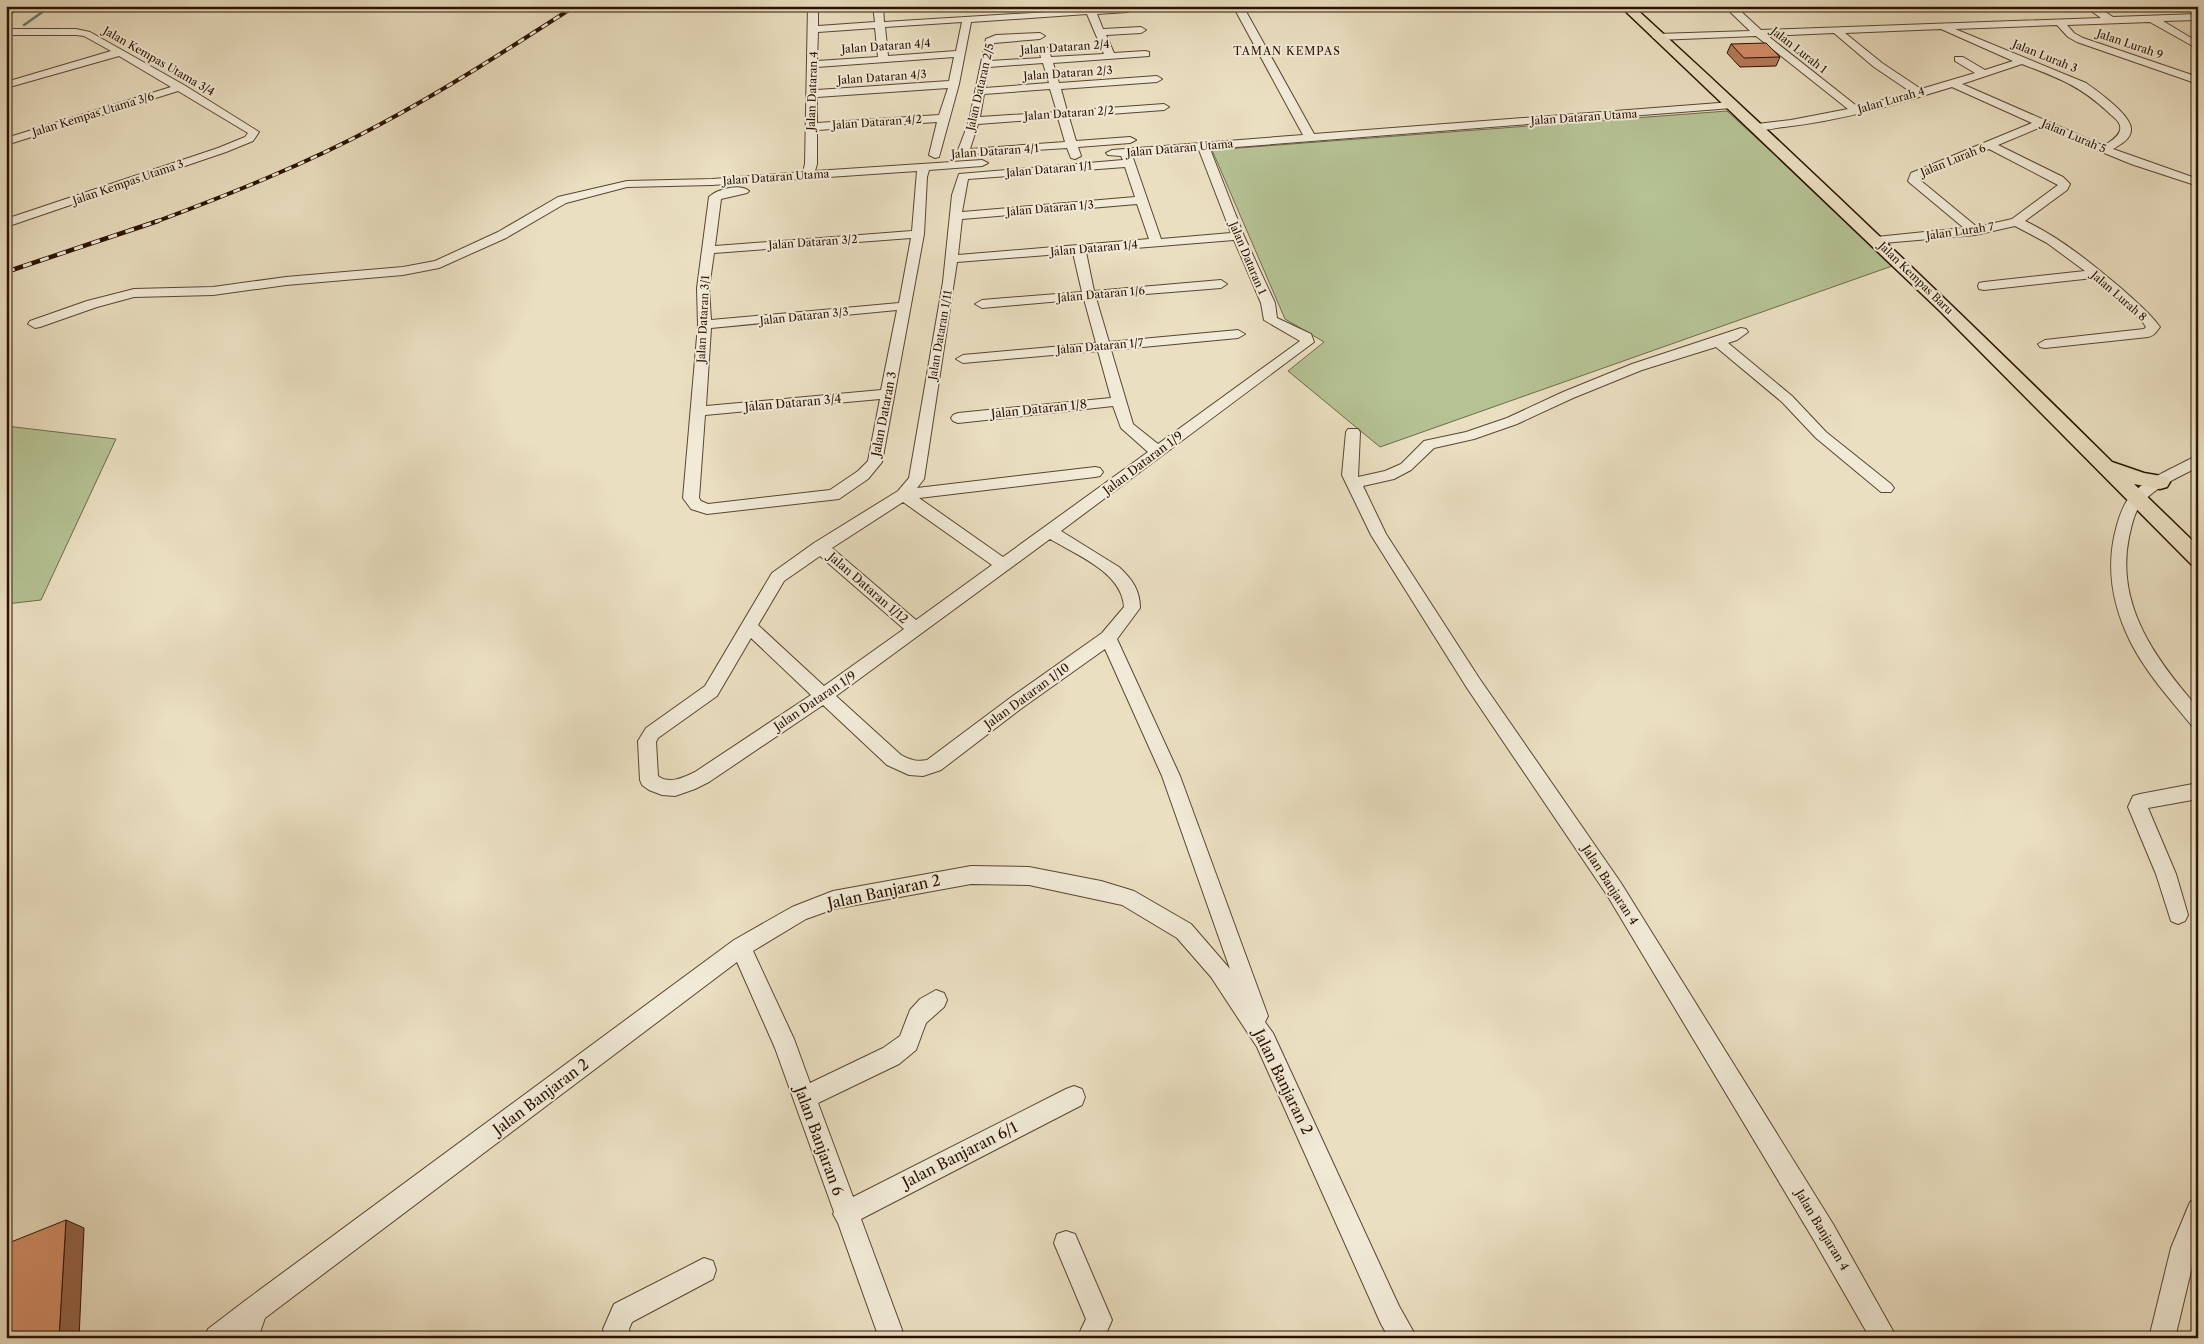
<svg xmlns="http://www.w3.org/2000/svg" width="2204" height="1344" font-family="'Libre Caslon Text',serif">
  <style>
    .green { fill: #b5c294; stroke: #706a4a }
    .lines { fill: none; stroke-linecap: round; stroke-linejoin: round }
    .stream { stroke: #6c796b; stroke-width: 2.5 }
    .minor-casing { stroke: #5a4530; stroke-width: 2 }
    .major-casing { stroke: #2a1200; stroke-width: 3 }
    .minor { fill: #f1ead7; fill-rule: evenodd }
    .major { fill: #eadfc1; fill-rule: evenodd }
    .rail-far1-casing { stroke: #2a1200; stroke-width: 4 }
    .rail-casing { stroke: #2a1200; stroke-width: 4.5 }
    .rail-far1 { stroke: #f1ead7; stroke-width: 2.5; stroke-dasharray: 7; stroke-linecap: butt }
    .rail { stroke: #f1ead7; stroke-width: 3; stroke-dasharray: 9; stroke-linecap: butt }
    .wall { fill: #b57959; stroke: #2a1200 }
    .shaded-wall { fill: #946348; stroke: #2a1200 }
    .building { fill: #d38d67; stroke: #2a1200 }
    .labels { text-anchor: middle; stroke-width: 4; stroke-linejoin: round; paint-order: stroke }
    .far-street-label { font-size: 11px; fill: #2a1200; stroke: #f1ead7 }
    .far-neighbourhood-label { font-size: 11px; letter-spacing: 1px; fill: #2a1200; stroke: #f1ead7 }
    .street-label { font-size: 12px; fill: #2a1200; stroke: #f1ead7 }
    .near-street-label { font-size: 15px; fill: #2a1200; stroke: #f1ead7 }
  </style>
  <rect width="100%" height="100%" fill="#eadfc1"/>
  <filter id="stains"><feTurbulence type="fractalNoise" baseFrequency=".004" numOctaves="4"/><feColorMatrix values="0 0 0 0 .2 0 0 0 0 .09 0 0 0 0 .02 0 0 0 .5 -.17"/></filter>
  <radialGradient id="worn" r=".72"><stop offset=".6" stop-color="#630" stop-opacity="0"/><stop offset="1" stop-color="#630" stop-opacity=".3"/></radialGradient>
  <!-- green -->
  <g class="green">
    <polygon points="1727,111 1895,265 1380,447 1288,371 1324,342 1285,319 1212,150"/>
    <polygon points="6,426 116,439 41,600 6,604"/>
  </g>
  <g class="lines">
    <!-- stream -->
    <g class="stream">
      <polyline points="24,25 51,6"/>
      <polyline points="6,36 8,36"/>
    </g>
    <!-- minor casing -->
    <g class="minor-casing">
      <g id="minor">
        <polygon points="11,6 22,6 6,17 6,9"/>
        <path d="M808,6H818V26L875,22L873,6H883L884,22L1130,7V11L1127,12L1097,14L1103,29L1141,27L1146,30L1141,33L1106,35L1114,53L1145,51L1149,52V56L1053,63L1059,83L1157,76L1162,79L1157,82L1061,89L1067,111L1164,104L1169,107L1164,110L1069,117L1076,141L1130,137L1136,140L1130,143L1078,147L1081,156L1075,159L1071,158L1067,148L959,155L957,153L969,121L986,39L996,35L1040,33L1045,36L1040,39L994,43L990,61L1041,58L1039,50L1044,47L1048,48L1051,57L1104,54L1087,14L971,22L959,84L939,157L935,158L929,155L937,122L817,130V164L815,171L982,160L988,163L982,166L929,170L927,177L924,234L882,462L868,479L839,499L707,514L691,509L683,498L698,325L697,288L709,197C717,189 741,183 749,191L747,193L721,199L715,246L912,231L917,171L712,185L627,187L566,203L506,238L439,268L403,275L286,285L213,295L134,297L97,307L40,327L35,328L28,324L30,321L87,301L134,289L213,287L286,277L403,267L435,261L498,232L558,197L627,181L712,179L803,172L805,164ZM962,22L956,51L888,56L885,27ZM875,28L878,57L817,61L818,32ZM954,57L949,81L817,90V67ZM1043,63L1049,83L985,88L989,67ZM948,88L939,115L817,123V97ZM1050,89L1057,112L980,117L984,94ZM1058,118L1065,142L970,149L978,124ZM911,238L899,303L711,320L709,288L714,253ZM897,310L881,390L706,406L711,328ZM880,399L868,461L858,471L830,490L708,504L701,501L699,498L705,415Z"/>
        <path d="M1233,6H1243L1314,134L1732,102L1737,105L1732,108L1210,149L1244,236L1275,303L1277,318L1311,334L1314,342L1061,531L1119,567C1132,579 1140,590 1140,608L1117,639L1180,776L1268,1016L1265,1022L1273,1033L1399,1306L1417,1338H1389L1381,1324L1257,1047L1211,977L1177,938L1122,905L1029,885L971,884L834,909L806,919L753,951L794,1039L810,1083L883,1048L900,1036L910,1010L920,999L936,990L944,993L947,1000L944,1007L926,1023L916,1050L899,1064L818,1103L853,1197L1066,1089L1074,1086L1082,1089L1085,1097L1082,1105L861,1219L905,1338H879L838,1223L833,1214L834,1212L775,1048L737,962L265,1318L258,1338H204L208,1329L246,1300L734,940L792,907L833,891L971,866L1029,867L1101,881L1134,891L1191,924L1230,969L1162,776L1105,649L1022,708L941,770L923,776L909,775L887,765L823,705L709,782L695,789L675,796L662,795L649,790L642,785L640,780L638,741L646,728L705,686L772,573L814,543L898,491L909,478L943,282L952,195L959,174L1123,160L1121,156L1108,155L1106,153L1112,150L1303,135ZM1199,150L1231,233L1161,239L1132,155ZM1125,167L1135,197L962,212L968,179ZM1137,204L1149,239L958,255L962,219ZM1234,240L1261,303L1264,320L1300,341L1158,444L1133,424L1111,350L1238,338L1245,334L1238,330L1109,342L1096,298L1221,288L1227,284L1221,280L1094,291L1086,252ZM1073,253L1082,292L982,300L975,304L982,308L1084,299L1096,343L963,355L956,359L963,363L1098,351L1111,398L958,413L953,415L951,418L953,421L958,423L1113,406L1121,428L1148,452L1003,557L919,498L1095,477L1100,476L1103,472L1100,468L1095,467L917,488L924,479L957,262ZM903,502L992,565L916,620L832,548ZM1050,539C1076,555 1122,572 1124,607L1102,633L1010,698L927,760C917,762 910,760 901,755L836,696ZM820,556L904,629L824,686L758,625L784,581ZM751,638L811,695L695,772C684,777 670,785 658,776L656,742L658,738L717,696Z"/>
        <path d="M1724,6H1735L1761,30L2101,18L2084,6H2096L2113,17L2198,14V20L2163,21L2198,42V49L2150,22L2067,25L2074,33L2083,38L2198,77V84L2077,42L2068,37L2057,25L1955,29L2086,83C2096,90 2133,116 2131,130C2131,139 2120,145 2113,149L2198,179V186L2131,164L2041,127L1998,145L2063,177L2070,184L2067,190L2025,221C2061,238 2091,263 2122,289C2135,301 2149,312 2160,327C2156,332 2154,336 2148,337L2045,348L2040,347L2038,344L2045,340L2144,329L2146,327L2142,321L2093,278L1984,290L1979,289L1978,286L1979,283L1984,282L2085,271L2047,243L2015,226L1975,235L1872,244L1870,241L1876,237L1964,228L1910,183L1908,181L1911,173L2032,123L1952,87C1897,104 1841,121 1784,127C1774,128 1762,132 1753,129L1752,127L1753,125L1757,124L1791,120L1848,109L1756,36L1657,40L1652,37L1657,34L1750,31ZM1941,29L2013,61L1985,70L1963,57H1955V61L1975,73L1921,89L1882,63L1845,33ZM1834,33L1874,67L1911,92L1858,107L1768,36ZM2022,64C2058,78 2079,85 2108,112C2113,117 2122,122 2120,130C2119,137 2109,142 2104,146L1962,84ZM1989,149L2058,185L2012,219L1977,227L1920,180V177Z"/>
        <polygon points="6,29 76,29 90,32 184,85 259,132 253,141 226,152 6,227 6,219 218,148 245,137 248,133 178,91 6,145 6,138 171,87 119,56 6,88 6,82 111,51 84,36 76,35 6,35"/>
        <polygon points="1741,328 1746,329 1748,332 1737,340 1728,343 1792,396 1826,432 1891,484 1894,488 1891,492 1881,492 1816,438 1782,402 1716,347 1642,370 1573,398 1517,424 1474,439 1434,448 1411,470 1394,479 1363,486 1386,534 1479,678 1621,883 1833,1224 1897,1338 1870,1338 1815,1242 1607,895 1467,688 1371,535 1342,475 1346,432 1348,429 1358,429 1360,432 1358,477 1385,471 1401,464 1424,441 1466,432 1507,418 1563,392 1632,364"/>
        <path d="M2198,456V467C2179,477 2157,486 2143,502C2134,511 2132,525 2129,537C2115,605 2156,660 2198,708V728L2192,726C2170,699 2147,674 2131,643C2112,605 2105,566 2117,525C2120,514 2124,503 2132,494C2142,483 2157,476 2170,469C2179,465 2188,459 2198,456Z"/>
        <polygon points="2198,783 2198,799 2148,808 2176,874 2188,915 2185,921 2178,924 2171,921 2156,874 2128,807 2133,796 2140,794"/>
        <polygon points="2198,1198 2198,1242 2175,1338 2149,1338 2171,1248 2190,1202"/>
        <polygon points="1066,1231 1075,1234 1112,1320 1104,1338 1077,1338 1086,1319 1054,1243 1057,1234"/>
        <polygon points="704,1258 713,1261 716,1270 713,1279 632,1322 629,1329 631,1338 605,1338 603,1329 614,1304"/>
      </g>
    </g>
    <!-- major casing -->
    <g class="major-casing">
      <path id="major" d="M1620,6H1633C1796,155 1955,307 2112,462L2144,473L2167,477L2170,482L2167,487L2160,489L2134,484L2198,546V566L2191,564L1941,312Z"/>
    </g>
    <!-- minor -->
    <use href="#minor" class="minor"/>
    <!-- major -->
    <use href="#major" class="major"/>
    <!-- rail-far1 casing -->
    <g class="rail-far1-casing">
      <path id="rail-far1" d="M155,222C230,194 306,164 377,126C445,90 510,48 575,6"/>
    </g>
    <!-- rail casing -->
    <g class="rail-casing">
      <polyline id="rail" points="6,272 158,221"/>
    </g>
    <!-- rail-far1 -->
    <use href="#rail-far1" class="rail-far1"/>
    <!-- rail -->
    <use href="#rail" class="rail"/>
  </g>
  <!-- wall -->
  <polygon class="wall" points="1731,44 1780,57 1776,66 1740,67 1727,53"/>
  <!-- shaded-wall -->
  <polygon class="shaded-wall" points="66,1220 84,1228 79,1338 59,1338"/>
  <!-- building -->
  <g class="building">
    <polygon points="1766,43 1780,57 1744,58 1731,44"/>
    <polygon points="66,1220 59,1338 6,1338 6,1244"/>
  </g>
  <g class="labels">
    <!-- far-street labels -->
    <g class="far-street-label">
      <text transform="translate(2130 44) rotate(19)" y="4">Jalan Lurah 9</text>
      <text transform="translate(886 46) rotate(-4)" y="4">Jalan Dataran 4/4</text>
      <text transform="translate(1065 47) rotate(-4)" y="4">Jalan Dataran 2/4</text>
      <text transform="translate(1799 50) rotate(38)" y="4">Jalan Lurah 1</text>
      <text transform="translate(2045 56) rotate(22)" y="4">Jalan Lurah 3</text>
      <text transform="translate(159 61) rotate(30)" y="4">Jalan Kempas Utama 3/4</text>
      <text transform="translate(1068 73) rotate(-4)" y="4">Jalan Dataran 2/3</text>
      <text transform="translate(882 77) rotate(-4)" y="4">Jalan Dataran 4/3</text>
      <text transform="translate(980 87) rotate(-77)" y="4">Jalan Dataran 2/5</text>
      <text transform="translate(812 91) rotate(-88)" y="4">Jalan Dataran 4</text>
      <text transform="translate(1891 100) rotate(-16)" y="4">Jalan Lurah 4</text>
      <text transform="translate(1069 113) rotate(-4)" y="4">Jalan Dataran 2/2</text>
      <text transform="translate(93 114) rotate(-17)" y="4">Jalan Kempas Utama 3/6</text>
      <text transform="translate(1584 117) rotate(-4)" y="4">Jalan Dataran Utama</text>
      <text transform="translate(877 122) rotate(-4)" y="4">Jalan Dataran 4/2</text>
      <text transform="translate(2074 136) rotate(23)" y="4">Jalan Lurah 5</text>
      <text transform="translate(1180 148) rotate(-5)" y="4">Jalan Dataran Utama</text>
      <text transform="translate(995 151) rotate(-4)" y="4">Jalan Dataran 4/1</text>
      <text transform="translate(1953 160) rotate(-22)" y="4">Jalan Lurah 6</text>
      <text transform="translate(1049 169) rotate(-5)" y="4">Jalan Dataran 1/1</text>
      <text transform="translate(776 177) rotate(-4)" y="4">Jalan Dataran Utama</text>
      <text transform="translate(128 182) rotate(-19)" y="4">Jalan Kempas Utama 3</text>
      <text transform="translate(1050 208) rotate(-5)" y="4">Jalan Dataran 1/3</text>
      <text transform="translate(1960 231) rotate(-8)" y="4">Jalan Lurah 7</text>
      <text transform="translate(813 242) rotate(-4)" y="4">Jalan Dataran 3/2</text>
      <text transform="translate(1094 248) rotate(-5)" y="4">Jalan Dataran 1/4</text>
      <text transform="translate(1248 258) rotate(67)" y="4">Jalan Dataran 1</text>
      <text transform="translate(1916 278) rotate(44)" y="4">Jalan Kempas Baru</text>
      <text transform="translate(1101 294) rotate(-5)" y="4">Jalan Dataran 1/6</text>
      <text transform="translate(2119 296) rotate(41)" y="4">Jalan Lurah 8</text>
      <text transform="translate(804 316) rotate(-6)" y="4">Jalan Dataran 3/3</text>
      <text transform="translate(703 319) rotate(-87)" y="4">Jalan Dataran 3/1</text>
      <text transform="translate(940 335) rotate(-80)" y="4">Jalan Dataran 1/11</text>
      <text transform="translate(1100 346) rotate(-5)" y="4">Jalan Dataran 1/7</text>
    </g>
    <!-- far-neighbourhood labels -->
    <g class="far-neighbourhood-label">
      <text x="1287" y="55">TAMAN KEMPAS</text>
    </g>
    <!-- street labels -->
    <g class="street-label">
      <text transform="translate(793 403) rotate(-5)" y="4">Jalan Dataran 3/4</text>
      <text transform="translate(1039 409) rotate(-6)" y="4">Jalan Dataran 1/8</text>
      <text transform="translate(884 414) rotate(-79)" y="4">Jalan Dataran 3</text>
      <text transform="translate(1143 463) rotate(-37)" y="4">Jalan Dataran 1/9</text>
      <text transform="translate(868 588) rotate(41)" y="4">Jalan Dataran 1/12</text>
      <text transform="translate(1027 696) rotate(-36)" y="4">Jalan Dataran 1/10</text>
      <text transform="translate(815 701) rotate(-34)" y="4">Jalan Dataran 1/9</text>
      <text transform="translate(1610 885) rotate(57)" y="4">Jalan Banjaran 4</text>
      <text transform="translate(1822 1230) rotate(59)" y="4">Jalan Banjaran 4</text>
    </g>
    <!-- near-street labels -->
    <g class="near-street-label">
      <text transform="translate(884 892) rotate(-12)" y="5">Jalan Banjaran 2</text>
      <text transform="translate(1283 1082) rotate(64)" y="5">Jalan Banjaran 2</text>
      <text transform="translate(541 1097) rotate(-37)" y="5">Jalan Banjaran 2</text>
      <text transform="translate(819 1141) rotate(70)" y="5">Jalan Banjaran 6</text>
      <text transform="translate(960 1155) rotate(-27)" y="5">Jalan Banjaran 6/1</text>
    </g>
  </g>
  <!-- margin -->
  <rect width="2204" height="1344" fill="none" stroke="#eadfc1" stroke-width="25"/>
  <rect x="8" y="8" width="2189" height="1329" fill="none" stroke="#2a1200" stroke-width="2.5"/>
  <rect x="12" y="12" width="2179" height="1319" fill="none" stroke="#2a1200"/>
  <rect width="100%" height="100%" filter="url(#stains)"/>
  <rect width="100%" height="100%" fill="url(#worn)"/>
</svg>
